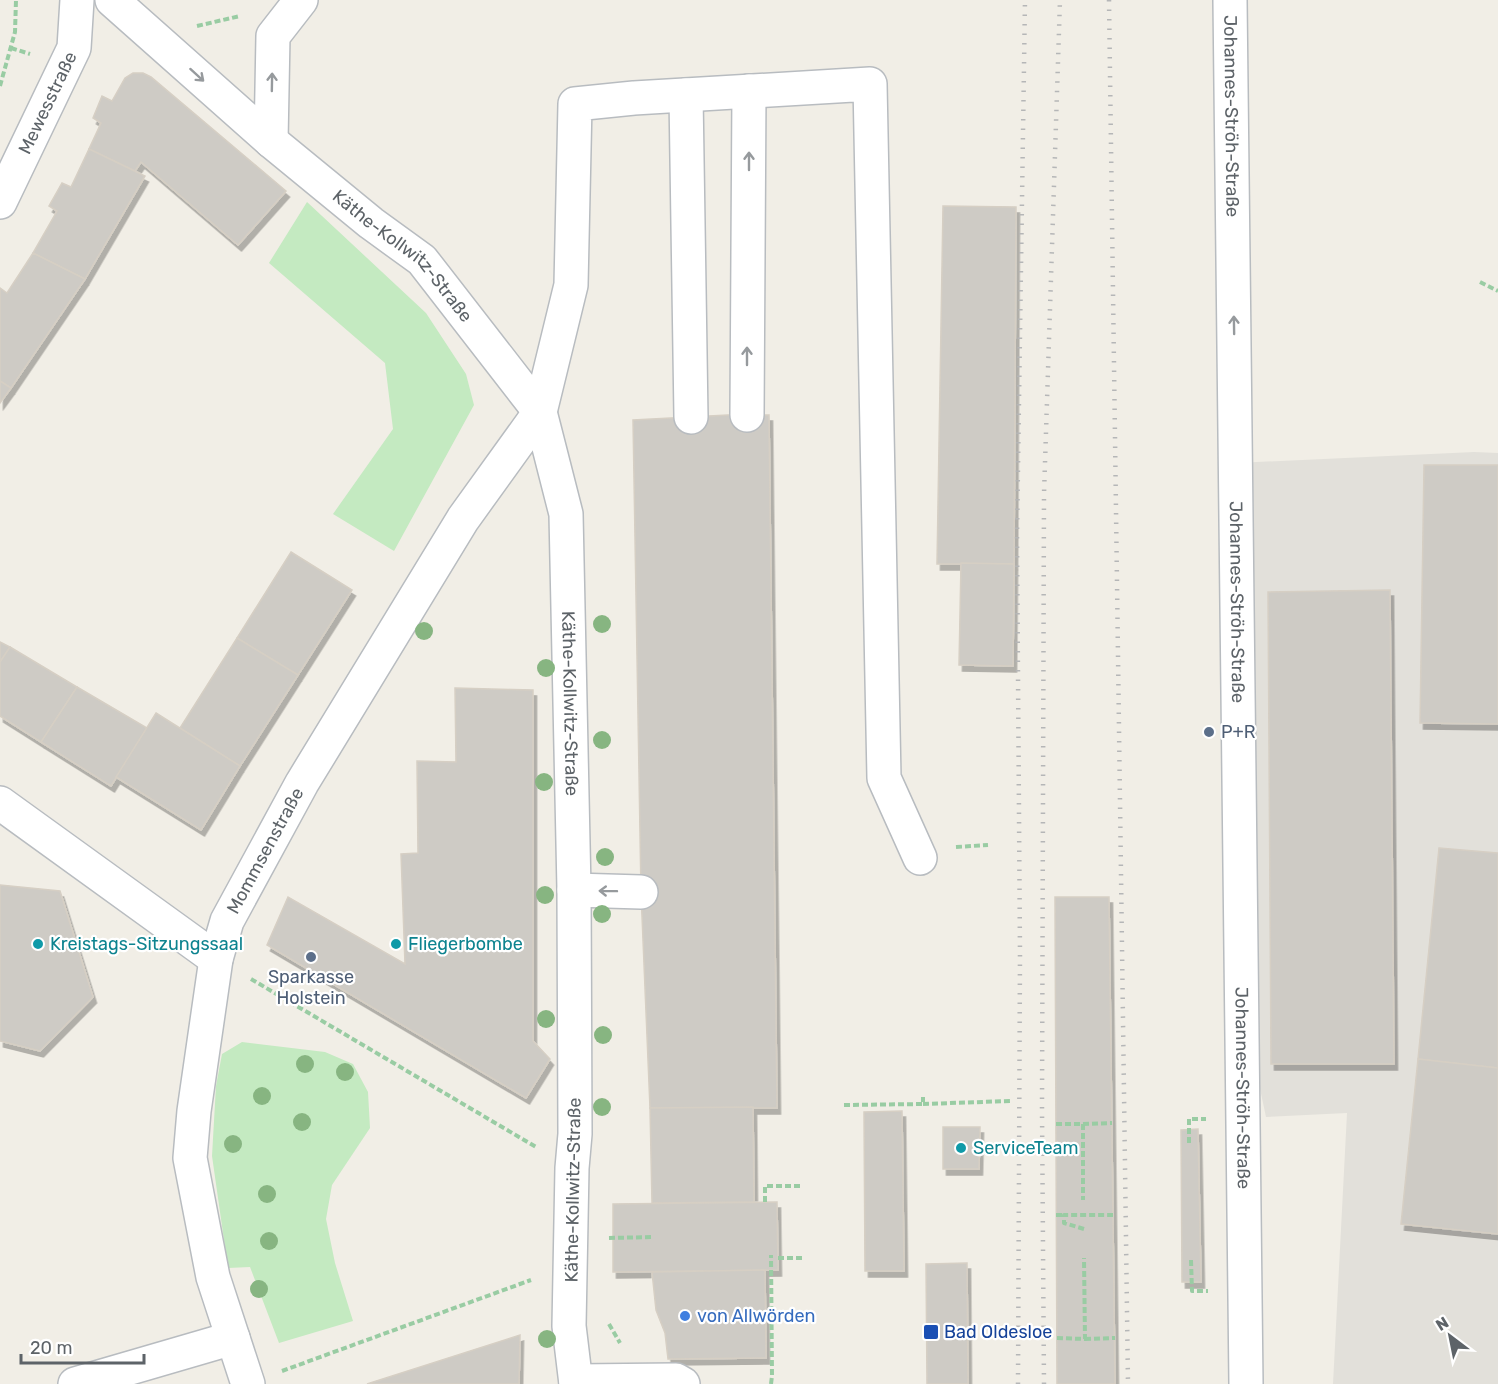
<svg xmlns="http://www.w3.org/2000/svg" width="1498" height="1384" font-family="Rubik,sans-serif">
  <style>
    .industrial { fill: #e2e0da }
    .green { fill: #c4eac1 }
    .building { fill: #cecbc5; stroke: #d6cfc4; stroke-width: 1.5; filter: url(#shadow) }
    .lines { fill: none; stroke-linecap: round; stroke-linejoin: round }
    .minor-casing { stroke: #b8bcc0; stroke-width: 36 }
    .path { stroke: #99cca3; stroke-width: 4; stroke-dasharray: 6 3; stroke-linecap: butt }
    .minor { stroke: #fff; stroke-width: 33 }
    .rail { stroke: #b5b6b7; stroke-width: 4.5; stroke-dasharray: 1.5 8; stroke-linecap: butt }
    .tree { fill: #87b581 }
    .oneway { stroke: #969a9d }
    .service-dot { fill: #5c6f8a; stroke: #fff; stroke-width: 2 }
    .culture-dot { fill: #0f9aa8; stroke: #fff; stroke-width: 2 }
    .shop-dot { fill: #3f7fe0; stroke: #fff; stroke-width: 2 }
    .transit-dot { fill: #1a4fb4; stroke: #fff; stroke-width: 2 }
    .labels { text-anchor: middle; stroke-width: 4.5; stroke-linejoin: round; paint-order: stroke }
    .street-label { font-size: 18px; fill: #5d6368; stroke: #fff }
    .service-label { font-size: 18px; fill: #4e5e75; stroke: #fff; text-anchor: start }
    .culture-label { font-size: 18px; fill: #0d838f; stroke: #fff; text-anchor: start }
    .shop-label { font-size: 18px; fill: #366cbe; stroke: #fff; text-anchor: start }
    .transit-label { font-size: 18px; fill: #164399; stroke: #fff; text-anchor: start }
  </style>
  <defs>
    <filter id="shadow"><feDropShadow dx="3.5" dy="6" stdDeviation="0" flood-color="#0004"/></filter>
  </defs>
  <rect width="100%" height="100%" fill="#f1eee6"/>
  <!-- industrial -->
  <polygon class="industrial" points="1474,452 1498,453 1498,1384 1333,1384 1347,1113 1266,1117 1242,1004 1236,463"/>
  <!-- green -->
  <g class="green">
    <polygon points="307,202 426,313 466,374 474,405 394,551 333,514 393,429 385,363 269,263"/>
    <polygon points="242,1042 325,1052 353,1064 368,1092 370,1128 332,1185 326,1219 335,1263 353,1321 279,1343 250,1267 228,1268 212,1156 216,1086 222,1054"/>
  </g>
  <!-- building -->
  <g class="building">
    <polygon points="133,73 143,73 151,77 286,191 238,245 141,162 135,171 89,149 101,123 93,118 102,96 112,101 125,78"/>
    <polygon points="89,149 145,176 85,279 33,253 57,211 49,206 62,183 71,187"/>
    <polygon points="943,206 1016,207 1014,564 937,564"/>
    <polygon points="33,253 85,279 11,388 0,381 0,288 7,293"/>
    <polygon points="0,381 11,388 0,403"/>
    <polygon points="728,415 769,415 777,1108 650,1108 641,892 633,420"/>
    <polygon points="1424,465 1498,465 1498,724 1420,723"/>
    <polygon points="291,552 352,590 298,675 237,638"/>
    <polygon points="961,563 1014,564 1013,666 959,665"/>
    <polygon points="1390,590 1394,1064 1271,1064 1268,592"/>
    <polygon points="237,638 298,675 240,766 180,728"/>
    <polygon points="0,642 10,647 0,662"/>
    <polygon points="10,647 77,687 41,742 0,716 0,662"/>
    <polygon points="77,687 147,728 111,786 41,742"/>
    <polygon points="455,688 533,690 533,1041 550,1059 526,1098 267,945 288,897 405,964 401,854 418,853 417,761 456,762"/>
    <polygon points="156,713 240,766 201,830 116,777"/>
    <polygon points="1439,848 1498,853 1498,1068 1418,1059"/>
    <polygon points="0,885 60,891 93,997 40,1051 0,1041"/>
    <polygon points="1055,897 1109,897 1115,1384 1057,1384"/>
    <polygon points="1418,1059 1498,1068 1498,1234 1401,1224"/>
    <polygon points="753,1107 754,1202 652,1203 650,1108"/>
    <polygon points="902,1111 904,1271 865,1271 864,1112"/>
    <polygon points="943,1127 980,1127 979,1169 943,1169"/>
    <polygon points="1198,1129 1201,1282 1182,1282 1181,1130"/>
    <polygon points="777,1202 778,1270 613,1272 613,1204"/>
    <polygon points="967,1263 968,1384 927,1384 926,1264"/>
    <polygon points="765,1270 766,1358 668,1359 665,1333 656,1310 652,1272"/>
    <polygon points="520,1335 519,1384 367,1384"/>
  </g>
  <g class="lines">
    <!-- minor casing -->
    <g class="minor-casing">
      <g id="minor">
        <path id="s1" d="M112,0L271,141L371,223L422,260L540,412L566,514L574,890L575,1134L572,1168L569,1326L576,1384"/>
        <path id="s2" d="M1230,0L1246,1384"/>
        <polyline points="686,95 691,417"/>
        <polyline points="271,141 273,36 301,0"/>
        <path id="s3" d="M0,202L74,48L77,0"/>
        <polyline points="747,415 749,91"/>
        <polyline points="0,803 216,959"/>
        <polyline points="574,890 641,892"/>
        <polyline points="576,1381 676,1380 683,1384"/>
        <polyline points="75,1384 233,1338"/>
        <path id="s4" d="M248,1384L213,1277L190,1158L194,1111L216,959L227,921L302,783L463,519L540,412L571,285L575,104L634,98L870,84L884,778L920,858"/>
      </g>
    </g>
    <!-- path -->
    <g class="path">
      <polyline points="197,26 240,16"/>
      <polyline points="11,48 30,54"/>
      <polyline points="0,86 15,32 16,0"/>
      <polyline points="1480,282 1498,291"/>
      <polyline points="956,847 988,845"/>
      <polyline points="251,979 536,1147"/>
      <polyline points="923,1104 1010,1101"/>
      <polyline points="844,1105 923,1104 923,1097"/>
      <polyline points="1056,1124 1083,1124 1083,1200"/>
      <polyline points="1083,1124 1112,1123"/>
      <polyline points="1189,1143 1189,1119 1206,1119"/>
      <polyline points="765,1202 765,1186 801,1186"/>
      <polyline points="1056,1215 1064,1215"/>
      <polyline points="1084,1229 1064,1223 1064,1215 1113,1215"/>
      <polyline points="609,1238 653,1237"/>
      <polyline points="778,1258 802,1258"/>
      <polyline points="1191,1260 1192,1291 1208,1291"/>
      <polyline points="609,1324 620,1343"/>
      <polyline points="1057,1338 1085,1339 1084,1258"/>
      <polyline points="1085,1339 1115,1338"/>
      <polyline points="282,1371 531,1280"/>
      <polyline points="771,1384 772,1376 771,1255"/>
    </g>
    <!-- minor -->
    <use href="#minor" class="minor"/>
    <!-- rail -->
    <g class="rail">
      <polyline points="1109,0 1128,1384"/>
      <polyline points="1018,1384 1020,953 1017,535 1025,0"/>
      <polyline points="1044,1384 1042,1108 1044,494 1060,0"/>
    </g>
  </g>
  <!-- trees -->
  <g class="tree">
    <circle cx="602" cy="624" r="9"/>
    <circle cx="424" cy="631" r="9"/>
    <circle cx="546" cy="668" r="9"/>
    <circle cx="602" cy="740" r="9"/>
    <circle cx="544" cy="782" r="9"/>
    <circle cx="605" cy="857" r="9"/>
    <circle cx="545" cy="895" r="9"/>
    <circle cx="602" cy="914" r="9"/>
    <circle cx="546" cy="1019" r="9"/>
    <circle cx="603" cy="1035" r="9"/>
    <circle cx="305" cy="1064" r="9"/>
    <circle cx="345" cy="1072" r="9"/>
    <circle cx="262" cy="1096" r="9"/>
    <circle cx="602" cy="1107" r="9"/>
    <circle cx="302" cy="1122" r="9"/>
    <circle cx="233" cy="1144" r="9"/>
    <circle cx="267" cy="1194" r="9"/>
    <circle cx="269" cy="1241" r="9"/>
    <circle cx="259" cy="1289" r="9"/>
    <circle cx="547" cy="1339" r="9"/>
  </g>
  <!-- one-way arrows -->
  <defs><path id="oneway-shaft" d="M-6 0H5M1.5-3L5.5 0L1.5 3" fill="none" stroke-width="1.6" stroke-linecap="round" stroke-linejoin="round" transform="scale(1.5)"/></defs>
  <g class="oneway">
    <use href="#oneway-shaft" transform="translate(197 75) rotate(42)"/>
    <use href="#oneway-shaft" transform="translate(272 82) rotate(-89)"/>
    <use href="#oneway-shaft" transform="translate(749 161) rotate(-90)"/>
    <use href="#oneway-shaft" transform="translate(1234 325) rotate(-91)"/>
    <use href="#oneway-shaft" transform="translate(747 356) rotate(-90)"/>
    <use href="#oneway-shaft" transform="translate(608 891) rotate(-179)"/>
  </g>
  <!-- markers -->
  <g class="service-dot">
    <circle cx="1209" cy="732" r="6"/>
    <circle cx="311" cy="957" r="6"/>
  </g>
  <g class="culture-dot">
    <circle cx="38" cy="944" r="6"/>
    <circle cx="396" cy="944" r="6"/>
    <circle cx="961" cy="1148" r="6"/>
  </g>
  <circle class="shop-dot" cx="685" cy="1316" r="6"/>
  <rect class="transit-dot" x="923" y="1324" width="16" height="16" rx="3"/>
  <g class="labels">
    <!-- street labels -->
    <g class="street-label">
      <text dy="6" stroke="none"><textPath href="#s3" startOffset="110">Mewesstraße</textPath></text>
      <text dy="6" stroke="none"><textPath href="#s2" startOffset="116">Johannes-Ströh-Straße</textPath></text>
      <text dy="6" stroke="none"><textPath href="#s1" startOffset="388">Käthe-Kollwitz-Straße</textPath></text>
      <text dy="6" stroke="none"><textPath href="#s2" startOffset="602">Johannes-Ströh-Straße</textPath></text>
      <text dy="6" stroke="none"><textPath href="#s1" startOffset="892">Käthe-Kollwitz-Straße</textPath></text>
      <text dy="6" stroke="none"><textPath href="#s4" startOffset="554">Mommsenstraße</textPath></text>
      <text dy="6" stroke="none"><textPath href="#s2" startOffset="1088">Johannes-Ströh-Straße</textPath></text>
      <text transform="translate(573 1190) rotate(-89)" y="6">Käthe-Kollwitz-Straße</text>
    </g>
    <!-- service labels -->
    <g class="service-label">
      <text x="1221" y="738">P+R</text>
      <text x="311" y="983" text-anchor="middle">Sparkasse<tspan x="311" dy="21">Holstein</tspan></text>
    </g>
    <!-- culture labels -->
    <g class="culture-label">
      <text x="50" y="950">Kreistags-Sitzungssaal</text>
      <text x="408" y="950">Fliegerbombe</text>
      <text x="973" y="1154">ServiceTeam</text>
    </g>
    <!-- shop labels -->
    <g class="shop-label">
      <text x="697" y="1322">von Allwörden</text>
    </g>
    <!-- transit labels -->
    <g class="transit-label">
      <text x="944" y="1338">Bad Oldesloe</text>
    </g>
  </g>
  <!-- north arrow -->
  <g transform="translate(1450 1336) rotate(328)" stroke="#ffffff" stroke-width="4.5" paint-order="stroke">
  <path d="M0-4.5L10 22L0 15L-10 22Z" fill="#5d6368"/>
  <text y="-9" font-size="16" font-weight="bold" text-anchor="middle" fill="#5d6368">N</text>
  </g>
  <!-- scale -->
  <path d="M21 1354v9h123v-9" fill="none" stroke="#5d6368" stroke-width="3"/>
  <text x="30" y="1354" font-size="18" fill="#5d6368" stroke="#ffffff" stroke-width="4.5" paint-order="stroke">20 m</text>
</svg>
